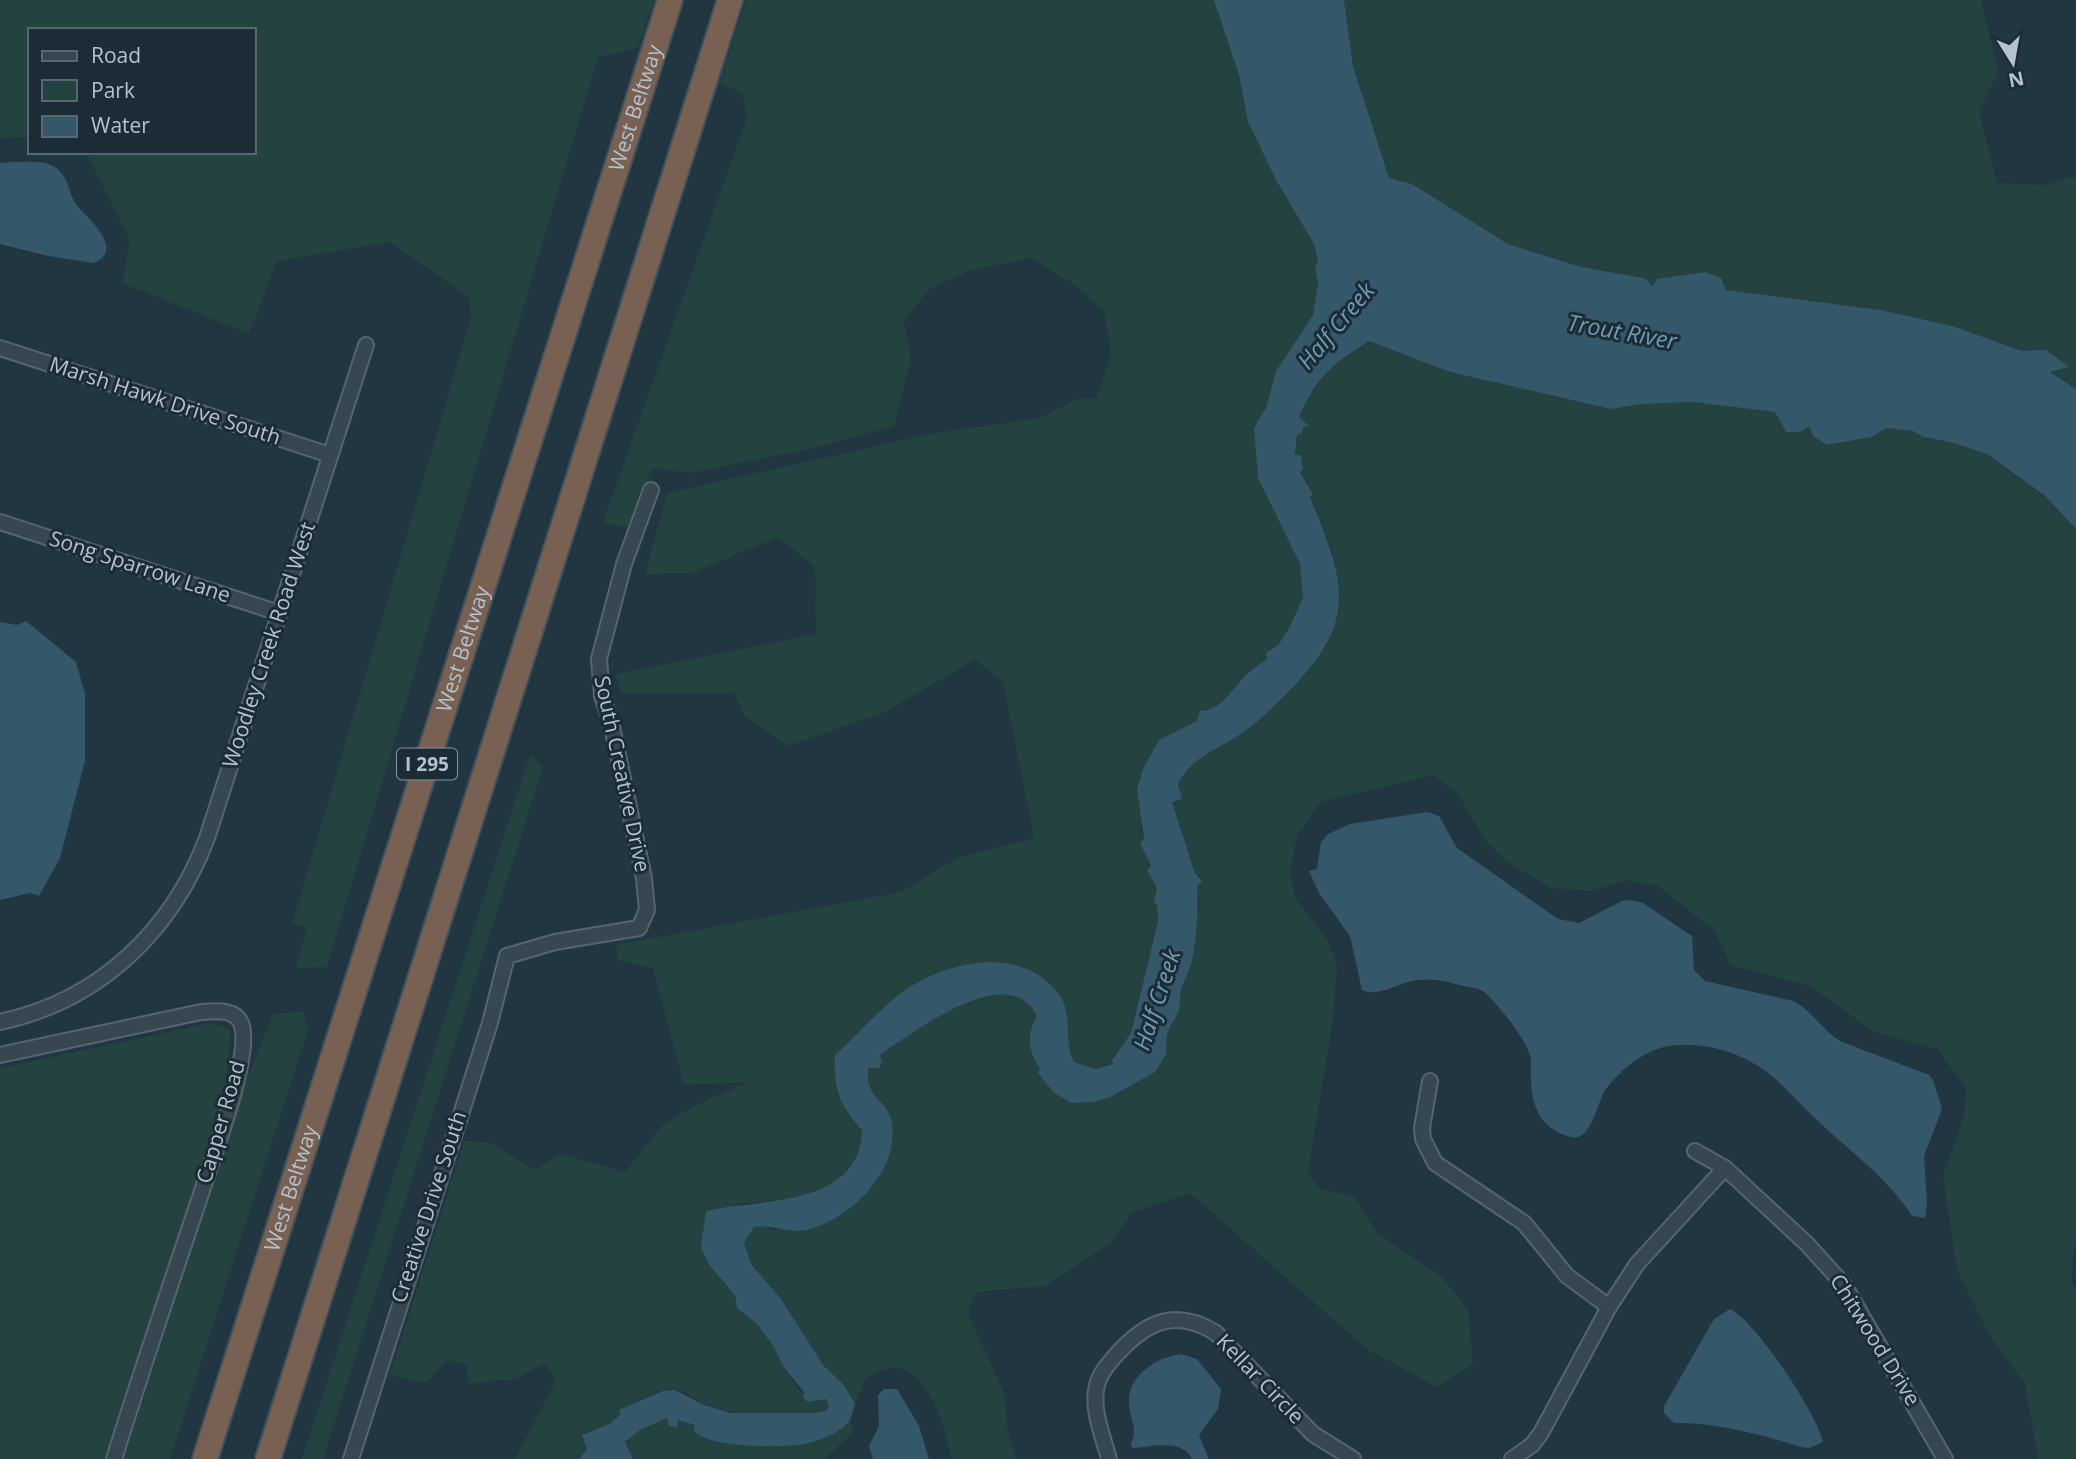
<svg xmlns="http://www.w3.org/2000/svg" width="2076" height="1459" font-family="'Open Sans',sans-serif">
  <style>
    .green { fill: #24423f }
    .water { fill: #34576a }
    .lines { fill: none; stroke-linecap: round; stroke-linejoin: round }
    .minor-casing { stroke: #55656f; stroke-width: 18 }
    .motorway-casing { stroke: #42525c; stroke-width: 28 }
    .minor { stroke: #374751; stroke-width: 14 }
    .motorway { stroke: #786153; stroke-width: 24 }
    .labels { text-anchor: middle; stroke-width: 6; stroke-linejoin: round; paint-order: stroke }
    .shield { fill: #1c2c36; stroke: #86959f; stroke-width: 2 }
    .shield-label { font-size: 19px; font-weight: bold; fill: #b3c2cc }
    .street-label { font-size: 21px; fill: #b3c2cc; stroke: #1c2c36 }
    .water-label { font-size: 23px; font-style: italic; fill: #709bb2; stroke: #1c2c36 }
  </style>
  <rect width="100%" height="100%" fill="#223642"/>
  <!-- green -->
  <g class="green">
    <polygon points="0,0 654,0 638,48 598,57 327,967 296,968 307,927 292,924 471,318 469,297 390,242 277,261 249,334 122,283 130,240 86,152 254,152 254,30 30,30 30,139 13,137 0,139"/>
    <path d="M746,0H1214L1239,75L1248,122L1276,180L1314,244L1318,261L1315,267L1318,283L1313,315L1276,371L1266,408L1254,428L1258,478L1300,564L1303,598L1288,630L1279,644L1266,653L1267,659L1244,676L1236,690L1197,721L1159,740L1143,769L1141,830L1144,839L1140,844L1151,866L1148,870L1157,888L1154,902L1157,905L1158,921L1131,1033L1112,1059L1114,1063L1095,1069L1073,1062L1065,1033L1067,1010L1021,965L835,1055L847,1113L862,1130C859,1196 787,1200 735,1204L710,1266L735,1295L737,1308L757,1324L774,1347L783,1366L808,1402L826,1399L830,1406L826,1411C790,1418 743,1418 708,1406C697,1402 688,1391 674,1390C655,1388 637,1404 619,1410L620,1415L609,1424L582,1434L587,1449L579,1459H515L556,1381L545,1363L515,1379L468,1383L467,1364L446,1360L427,1383L390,1375L464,1141L489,1142L535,1170L561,1154L625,1172L662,1126L694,1106L749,1082L684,1085L653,968L618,960L616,945L901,892L957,858L1034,838L1003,683L976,659L885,712L788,746L745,716L734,693H621L616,674L816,634L815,567L778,537L692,573L645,574L667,493L934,433L1041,418L1077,399H1096L1111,354L1104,312L1074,284L1030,258L969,271L928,290L904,322L911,359L894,426L814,448L690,473L652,468L628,528L603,522L747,118L742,93L719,83Z"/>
    <polygon points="1344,0 1981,0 1998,71 1979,112 1997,183 2045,185 2076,176 2076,389 2049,371 2068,368 2046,350 2022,351 1953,326 1880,310 1725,290 1654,286 1644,278 1581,267 1508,244 1412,184 1389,178 1353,66"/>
    <path d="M1369,341L1450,372L1611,409L1642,404L1693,402L1775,412L1786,432L1809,426L1813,435L1827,445L1872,437L1886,428L1913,431L1923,437L1951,442L1987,454L2045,497L2076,529V1237L2071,1281L2076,1292V1459H2038L2025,1384L1989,1334L1957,1270L1943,1176L1964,1116L1966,1088L1938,1049L1874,1032L1811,986L1731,965L1714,930L1657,885L1625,880L1591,891L1551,888L1508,862L1483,837L1458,794L1433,775L1320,802L1297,836L1290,872L1295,898L1327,940L1337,964L1332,1026L1308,1171L1319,1189L1353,1196L1378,1234L1442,1277L1468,1310L1473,1364L1437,1387L1367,1349L1190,1193L1131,1213L1111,1243L1045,1286L976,1292L968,1313L1005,1396L1007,1427L1016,1459H952C946,1432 929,1365 892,1368C884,1368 874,1375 866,1378L855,1403L843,1384L824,1366L781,1299L751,1264L744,1243L754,1227L762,1226L774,1230L843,1213L884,1105C869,1095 866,1085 868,1068L882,1061L878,1055C913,1033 1007,958 1037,1016C1026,1035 1028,1051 1040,1069L1128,1087L1167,1053L1165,1041L1181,1005L1178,993L1185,977L1199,904L1197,887L1200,877L1195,873L1172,802L1185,769L1264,716L1306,674L1329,643L1333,553L1310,496L1313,493C1301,473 1287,449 1303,427L1309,426L1299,418C1317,376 1333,364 1369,341Z"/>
    <polygon points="530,755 543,767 323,1459 302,1459"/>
    <polygon points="304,1012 308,1030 170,1459 0,1459 0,1068 211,1023 231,1030 226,1079 245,1084 273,1014"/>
    <polygon points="667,1418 677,1427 678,1420 696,1425 833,1434 850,1421 853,1432 825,1459 633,1459 625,1443 640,1430"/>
  </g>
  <!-- water -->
  <g class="water">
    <path d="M1214,0H1344L1353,66L1389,178L1412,184L1508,244L1581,267L1644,278L1653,286L1657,279L1705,272L1721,278L1726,290L1880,310L1953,326L2022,351L2046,350L2069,367L2050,372L2076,389V529L2045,496L1987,454L1951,442L1923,437L1913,431L1886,428L1872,437L1827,445L1813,436L1809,426L1800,432H1786L1775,412L1693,402L1642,404L1611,409L1450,372L1369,341C1333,364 1317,376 1299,417L1309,426L1303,427L1302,433L1297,435L1295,454L1301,456L1303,469L1300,472L1313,494L1310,497C1344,580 1360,620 1290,690C1275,705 1260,721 1242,733C1218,750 1191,756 1178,785L1182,799L1172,802L1195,873L1202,881L1197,887C1199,905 1196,957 1188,973C1181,989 1181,985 1180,1003C1180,1019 1162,1027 1167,1053L1155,1072L1110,1097L1093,1102L1072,1103L1054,1093L1038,1073L1040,1069C1028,1051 1026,1035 1037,1016C1009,958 912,1034 879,1055L882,1061L879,1068H868C865,1102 889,1098 892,1124C899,1171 851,1219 807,1230C790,1234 771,1224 754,1227L744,1243L751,1264L781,1299L824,1366L843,1384L855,1403C853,1410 852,1418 848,1423C837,1434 819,1441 804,1444C781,1448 709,1448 694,1431L695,1425L678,1420L677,1428L669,1426L667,1418L640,1430L625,1442L633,1459H579L587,1449L582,1435L609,1424L620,1415L619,1410L662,1391L675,1390L704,1405L731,1413H814L826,1411L829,1406L826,1399L808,1402L803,1398L804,1392L783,1366L774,1347L757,1324L737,1308L735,1295L710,1266L701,1248L706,1211C761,1198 859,1208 862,1130C840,1106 833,1088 835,1055C858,1035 885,1002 910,987C955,959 1025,946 1060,996C1073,1014 1063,1040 1074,1062L1095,1069L1113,1064L1112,1060L1131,1033L1158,921L1157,905L1154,902L1157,888L1147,870L1151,865L1140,844L1144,838L1137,789L1143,769L1159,740L1197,721L1200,711C1219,712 1233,689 1244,677C1250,670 1260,664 1267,659L1266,653L1279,644L1288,630L1303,598L1300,564L1258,478L1254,428L1266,408L1276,371L1313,315L1318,283L1315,267L1318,261L1314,244L1276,180L1248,122L1239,75Z"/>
    <path d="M15,162C27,162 42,160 53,166C70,175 67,193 78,207C87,217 127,251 93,263L48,256L0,244V163Z"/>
    <polygon points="26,621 76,662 85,694 85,761 60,858 39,896 30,893 0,900 0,622 17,625"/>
    <path d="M1427,812L1439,816L1457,848L1558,919L1579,923L1622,901L1631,900L1643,903L1692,936L1694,970L1705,981L1793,1001C1812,1010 1822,1030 1840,1041L1929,1075L1933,1080L1942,1109L1924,1156L1927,1203L1925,1218L1912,1216C1887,1177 1849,1151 1816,1119C1796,1101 1776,1075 1753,1063C1727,1048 1689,1040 1660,1048C1638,1055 1619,1072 1606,1089C1597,1101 1592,1142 1571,1137C1540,1129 1531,1106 1531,1077C1530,1069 1532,1063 1530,1056C1526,1039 1498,1004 1484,992C1479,988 1471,988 1464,986C1448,982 1435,978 1417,980C1400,982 1378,998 1362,990L1350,936L1319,893L1309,871L1317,869L1321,842L1328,834L1350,824Z"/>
    <path d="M1730,1309C1756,1321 1817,1414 1823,1442L1809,1448L1801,1447C1759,1434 1719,1423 1674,1423L1664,1413V1406L1714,1319Z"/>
    <path d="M1181,1354L1197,1359L1221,1389L1218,1409L1199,1435L1209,1459H1192C1182,1438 1151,1447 1132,1448L1131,1444C1139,1428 1129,1419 1129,1402C1128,1374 1158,1357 1181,1354Z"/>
    <polygon points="884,1389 897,1389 919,1426 929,1459 873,1459 869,1446 879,1426 878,1395"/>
  </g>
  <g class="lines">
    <!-- minor casing -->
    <g class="minor-casing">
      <g id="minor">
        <polyline points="0,348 330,455"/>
        <polyline points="0,522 279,613"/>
        <path d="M0,1022C99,1001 172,931 207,838L366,345"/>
        <path d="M0,1055L201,1012C216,1011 237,1008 242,1026C251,1058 213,1156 202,1191C172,1280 142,1369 114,1459"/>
        <polyline points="1430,1081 1422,1128 1423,1139 1435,1163 1524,1223 1567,1276 1609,1307"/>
        <polyline points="1695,1151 1725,1168 1807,1244 1844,1285 1945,1459"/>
        <polyline points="351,1459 490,1023 507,956 555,942 639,928 647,910 644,878 611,722 602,696 599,659 624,564 651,490"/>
        <path d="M1109,1459C1103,1436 1091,1409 1097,1385C1100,1373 1109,1363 1117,1354C1147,1321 1176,1308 1216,1333L1313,1434L1353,1459"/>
        <polyline points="1512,1459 1532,1445 1541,1433 1609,1307 1637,1264 1725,1168"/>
      </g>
    </g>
    <!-- motorway casing -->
    <g class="motorway-casing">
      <g id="motorway">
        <path id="s1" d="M205,1459L670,0"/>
        <polyline points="268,1459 730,0"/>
      </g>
    </g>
    <!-- minor -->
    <use href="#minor" class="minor"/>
    <!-- motorway -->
    <use href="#motorway" class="motorway"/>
  </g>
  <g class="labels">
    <!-- shield labels -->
    <rect class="shield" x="397" y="748.5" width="60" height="31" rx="5"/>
    <g class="shield-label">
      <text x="427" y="771">I 295</text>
    </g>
    <!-- street labels -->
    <g class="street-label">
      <text dy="7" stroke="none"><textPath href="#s1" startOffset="1418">West Beltway</textPath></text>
      <text transform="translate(165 401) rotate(18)" y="7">Marsh Hawk Drive South</text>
      <text transform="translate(140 567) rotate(18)" y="7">Song Sparrow Lane</text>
      <text transform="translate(269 645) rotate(-72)" y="7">Woodley Creek Road West</text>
      <text dy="7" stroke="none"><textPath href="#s1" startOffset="850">West Beltway</textPath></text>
      <text transform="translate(622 774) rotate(78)" y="7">South Creative Drive</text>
      <text transform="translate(221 1122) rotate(-74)" y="7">Capper Road</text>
      <text dy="7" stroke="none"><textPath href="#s1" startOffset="284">West Beltway</textPath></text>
      <text transform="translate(429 1207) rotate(-72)" y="7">Creative Drive South</text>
      <text transform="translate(1875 1340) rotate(58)" y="7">Chitwood Drive</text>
      <text transform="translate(1260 1379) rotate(46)" y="7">Kellar Circle</text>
    </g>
    <!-- water labels -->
    <g class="water-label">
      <text transform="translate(1336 326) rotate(-50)" y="8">Half Creek</text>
      <text transform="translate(1622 332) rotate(10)" y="8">Trout River</text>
      <text transform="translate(1157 1000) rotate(-72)" y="8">Half Creek</text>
    </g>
  </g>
  <!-- legend -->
  <rect x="28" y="28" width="228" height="126" fill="#1c2c36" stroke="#586872" stroke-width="2"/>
  <rect x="42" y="51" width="35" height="10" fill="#374751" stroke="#586872" stroke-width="2"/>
  <text x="91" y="63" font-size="21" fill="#b3c2cc">Road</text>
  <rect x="42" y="80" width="35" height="21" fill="#24423f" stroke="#586872" stroke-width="2"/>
  <text x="91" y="98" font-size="21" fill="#b3c2cc">Park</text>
  <rect x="42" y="116" width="35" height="21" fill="#34576a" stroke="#586872" stroke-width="2"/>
  <text x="91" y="133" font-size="21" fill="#b3c2cc">Water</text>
  <!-- north arrow -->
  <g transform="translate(2013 63) rotate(169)" stroke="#1c2c36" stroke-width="5" paint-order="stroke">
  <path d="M0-5L12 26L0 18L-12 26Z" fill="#b3c2cc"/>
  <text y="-10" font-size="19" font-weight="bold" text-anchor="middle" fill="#b3c2cc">N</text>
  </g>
</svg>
